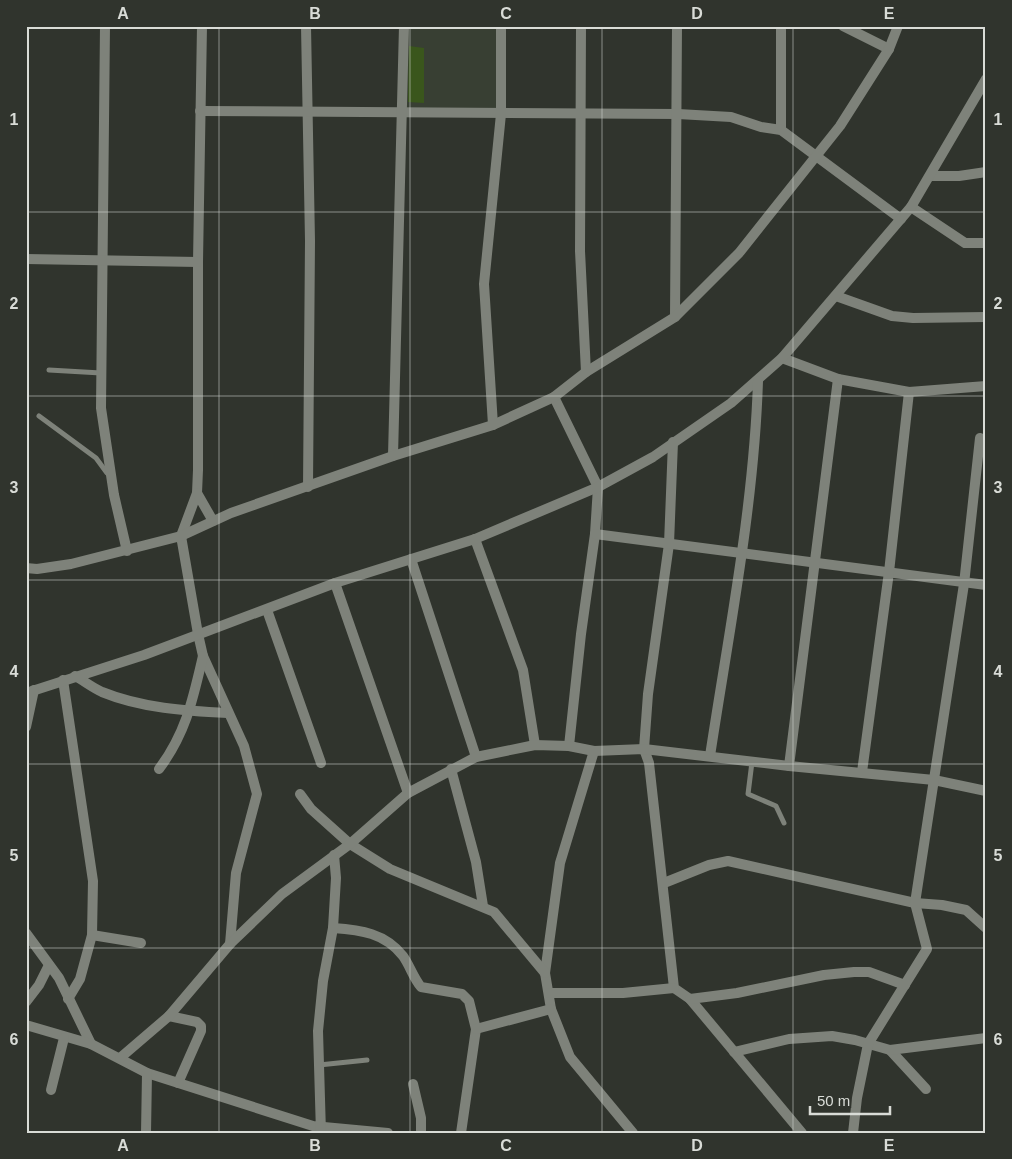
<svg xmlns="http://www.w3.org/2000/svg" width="1012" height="1159" font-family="Arial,sans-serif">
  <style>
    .built { fill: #383f33 }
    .green { fill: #3a561c }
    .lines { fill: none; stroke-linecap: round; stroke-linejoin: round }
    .service { stroke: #7e827a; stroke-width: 5 }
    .minor { stroke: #7e827a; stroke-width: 10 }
    .grid { fill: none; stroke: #d9dcd7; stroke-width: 1; stroke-opacity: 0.55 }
    .neatline { fill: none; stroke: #d9dcd7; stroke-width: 2 }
    .grid-label { font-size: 16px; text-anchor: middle; font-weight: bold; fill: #d9dcd7 }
  </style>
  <rect width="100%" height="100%" fill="#30342d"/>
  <!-- built -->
  <polygon class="built" points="404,26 501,26 501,114 403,111"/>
  <!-- green -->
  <polygon class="green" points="409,46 424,48 424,103 408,102"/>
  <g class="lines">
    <!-- service -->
    <g class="service">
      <polyline points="49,370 101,373"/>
      <polyline points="39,416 96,458 107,473"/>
      <polyline points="752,762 748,794 776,806 784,823"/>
      <polyline points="319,1065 367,1060"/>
    </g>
    <!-- minor -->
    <g class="minor">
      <polyline points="105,26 101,408 114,495 127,551"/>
      <polyline points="202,26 198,262 198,470 197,493 181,536 198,634 203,656 244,746 257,794 236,873 230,944"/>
      <polyline points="306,26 310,241 308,487"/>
      <polyline points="581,26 580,251 586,372"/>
      <polyline points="781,26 781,130"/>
      <polyline points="843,26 889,49"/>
      <polyline points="200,111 678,114 731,117 761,127 781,130 901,219"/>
      <polyline points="930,176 959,176 986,172"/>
      <polyline points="911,207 965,243 986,243"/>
      <polyline points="26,259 198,262"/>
      <polyline points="836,296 892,316 913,318 986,317"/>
      <polyline points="675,317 677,26"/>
      <polyline points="782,358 838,379 909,392 986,386"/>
      <polyline points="554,397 598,487 595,534 581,634 569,746"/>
      <polyline points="493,425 484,284 501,114 501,26"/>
      <polyline points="673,442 669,544 648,694 644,749 649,763 674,988 690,999 802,1133"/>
      <polyline points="393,456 404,26"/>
      <polyline points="197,493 213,521"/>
      <polyline points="595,534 986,585"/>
      <polyline points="475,539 523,670 535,745"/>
      <polyline points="411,559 476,757"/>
      <polyline points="26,568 37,569 71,564 181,536 231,513 393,456 493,425 554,397 586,372 675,317 739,253 840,126 889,49 898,26"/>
      <polyline points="335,583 408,793"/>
      <polyline points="267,610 321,763"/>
      <path d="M75,676C84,681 93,688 102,692C141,708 186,711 228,713"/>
      <polyline points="63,680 93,881 92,935 80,979 68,999"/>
      <polyline points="26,693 144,655 335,583 475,539 598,487 653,457 731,403 782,358 911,207 986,79"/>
      <polyline points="26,727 34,690"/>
      <polyline points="594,751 560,863 545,973 551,1009 570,1057 633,1133"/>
      <path d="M710,756C729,631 754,506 758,381"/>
      <polyline points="789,766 838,379"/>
      <path d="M159,769C186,733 193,699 203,656"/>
      <polyline points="451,769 476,862 483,906"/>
      <polyline points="862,772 889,572 909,392"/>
      <polyline points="300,794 311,809 350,844 390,869 494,912 545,973"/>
      <polyline points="664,883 709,865 728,861 915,903 942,905 966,910 986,928"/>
      <path d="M333,928C361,930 385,933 403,956C410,966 413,977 421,987L462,994L469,1001L476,1029L461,1133"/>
      <polyline points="26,933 59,978 91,1044"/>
      <polyline points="92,935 141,943"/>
      <polyline points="549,993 623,993 674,988"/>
      <polyline points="690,999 737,993 824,975 854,972 869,972 905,985"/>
      <polyline points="26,1002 39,985 49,965"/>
      <polyline points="169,1016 197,1022 201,1026 201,1031 178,1083"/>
      <polyline points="26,1025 91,1044 147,1073 313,1126 388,1133"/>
      <polyline points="476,1029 551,1009"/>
      <polyline points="890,1050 926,1089"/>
      <polyline points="734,1052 789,1039 832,1036 855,1040 890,1050 986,1038"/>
      <polyline points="120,1058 169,1016 230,944 282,894 350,844 408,793 476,757 535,745 569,746 594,751 644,749 789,766 934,780 986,791"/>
      <polyline points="413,1084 421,1118 421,1133"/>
      <polyline points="51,1090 64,1038"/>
      <polyline points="146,1133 147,1073"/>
      <polyline points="321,1133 318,1031 323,981 333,928 336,878 334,855"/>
      <polyline points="853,1133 857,1098 868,1044 927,949 915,903 964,584 980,438"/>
    </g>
  </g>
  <!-- grid -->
  <path class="grid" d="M219,26V1133M410,26V1133M602,26V1133M793,26V1133M26,212H986M26,396H986M26,580H986M26,764H986M26,948H986"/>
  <!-- border -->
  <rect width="1012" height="1159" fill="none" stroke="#30342d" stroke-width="55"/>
  <!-- scale -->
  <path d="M810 1106v8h80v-8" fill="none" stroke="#d9dcd7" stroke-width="2.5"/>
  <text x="817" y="1106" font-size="15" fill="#d9dcd7" stroke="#30342d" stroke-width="4" paint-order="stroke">50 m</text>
  <rect x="28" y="28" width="956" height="1104" class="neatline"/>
  <g class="grid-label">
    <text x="123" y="19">A</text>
    <text x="315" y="19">B</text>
    <text x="506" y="19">C</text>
    <text x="697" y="19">D</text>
    <text x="889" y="19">E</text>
    <text x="14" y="125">1</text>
    <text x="998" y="125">1</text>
    <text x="14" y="309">2</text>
    <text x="998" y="309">2</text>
    <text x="14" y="493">3</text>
    <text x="998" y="493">3</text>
    <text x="14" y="677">4</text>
    <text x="998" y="677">4</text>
    <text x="14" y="861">5</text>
    <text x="998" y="861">5</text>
    <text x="14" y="1045">6</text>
    <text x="998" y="1045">6</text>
    <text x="123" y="1151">A</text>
    <text x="315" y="1151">B</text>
    <text x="506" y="1151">C</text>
    <text x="697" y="1151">D</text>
    <text x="889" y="1151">E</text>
  </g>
</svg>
